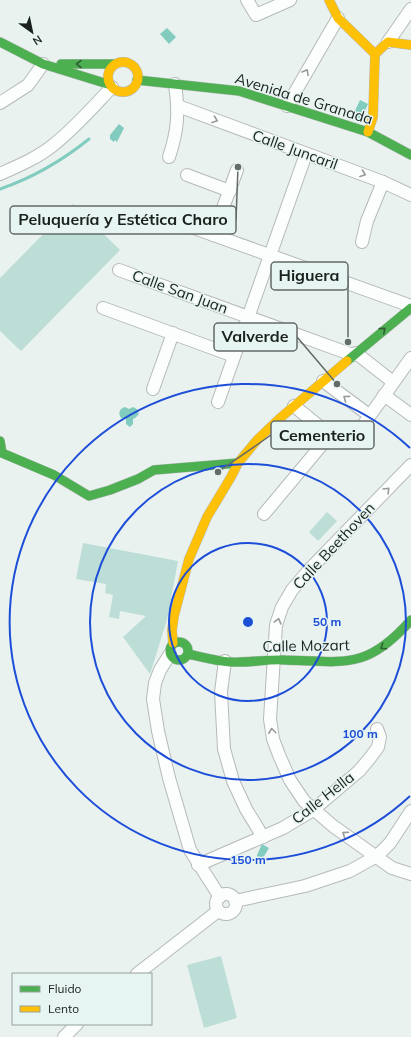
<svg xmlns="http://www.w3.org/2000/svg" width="411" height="1037" font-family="Mulish,sans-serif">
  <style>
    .green { fill: #bcded7 }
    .water { fill: #81ccbe }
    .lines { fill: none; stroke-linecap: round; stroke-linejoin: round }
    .stream { stroke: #81ccbe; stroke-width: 3 }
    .street-casing { stroke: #b5bab9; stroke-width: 14 }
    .fast-casing { stroke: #b5bab9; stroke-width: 10 }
    .slow-casing { stroke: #b5bab9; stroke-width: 10 }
    .street { stroke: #fcfdfd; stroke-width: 12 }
    .fast { stroke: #4caf50; stroke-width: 9 }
    .slow { stroke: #ffc107; stroke-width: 9 }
    .oneway { stroke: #316135 }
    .oneway2 { stroke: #979a99 }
    .ring { fill: none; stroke: #1d4ed8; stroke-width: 2 }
    .labels { text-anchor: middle; stroke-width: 3; stroke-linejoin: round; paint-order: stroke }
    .street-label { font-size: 15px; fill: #1b211f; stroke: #e6f5f1 }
    .centre { fill: #1d4ed8; stroke: #e6f5f1; stroke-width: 2 }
    .ring-label { font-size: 12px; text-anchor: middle; font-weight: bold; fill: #1d4ed8; stroke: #e6f5f1; stroke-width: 3; stroke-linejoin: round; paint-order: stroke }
    .leader { fill: none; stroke: #636a68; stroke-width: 1.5 }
    .callout-dot { fill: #636a68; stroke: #e6f5f1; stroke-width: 1.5 }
    .callout { fill: #e6f5f1; stroke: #636a68; stroke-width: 1.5 }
    .callout-label { font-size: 16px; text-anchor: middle; font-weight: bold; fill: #1b211f }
  </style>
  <rect width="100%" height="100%" fill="#eaf2f0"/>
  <!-- green -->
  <g class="green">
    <polygon points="73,204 120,250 21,351 0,331 0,278"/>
    <polygon points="327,512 337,521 318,541 309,532"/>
    <polygon points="83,543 178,561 167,620 150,674 123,637 146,616 120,611 119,619 109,617 113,595 105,593 106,584 76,579"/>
    <polygon points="221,956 237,1018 204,1028 187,965"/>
  </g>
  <!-- water -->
  <g class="water">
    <polygon points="167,28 176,37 169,44 160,34"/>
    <polygon points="360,100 368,104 361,119 353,115"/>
    <polygon points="119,124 124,128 117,142 115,140 114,142 110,139 110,135"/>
    <path d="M125,407L129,409L133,407C141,410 140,416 133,419V424L130,427L126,424V419L121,418C118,413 119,409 125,407Z"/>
    <polygon points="262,844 269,848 263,858 260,859 257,858 257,855"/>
  </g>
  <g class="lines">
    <!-- stream -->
    <path class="stream" d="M0,189C32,178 63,160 89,139"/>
    <!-- street casing -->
    <g class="street-casing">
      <g id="street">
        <polyline points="247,0 256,15 290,0"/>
        <polyline points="388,42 411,9"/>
        <polyline points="0,103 28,85 43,64"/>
        <polyline points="178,106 383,182 411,195"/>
        <polyline points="287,106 338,18"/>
        <path d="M169,157C178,130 179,113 175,84"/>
        <path d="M0,174C18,166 37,158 52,146C74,129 93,107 112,87"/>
        <polyline points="187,175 230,191"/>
        <polyline points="155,214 411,306"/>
        <polyline points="213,235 237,170"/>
        <polyline points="362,242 367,221 383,182"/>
        <polyline points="119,270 353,355"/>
        <polyline points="103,308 234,356"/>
        <polyline points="356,353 393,382"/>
        <polyline points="323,381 369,415"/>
        <polyline points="153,389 173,333"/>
        <polyline points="384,395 411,415"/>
        <polyline points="218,402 306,154"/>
        <polyline points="351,442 411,358"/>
        <polyline points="411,465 309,570 292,590 282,607 276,625 270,719 273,739 279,755 290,780 304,801 333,826 392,868 411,874"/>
        <polyline points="264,514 330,435 294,406"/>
        <polyline points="170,654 160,670 155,683 153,699 158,731 169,778 190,850 220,897"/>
        <polyline points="225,661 221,692 224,749 233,781 246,809 263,837"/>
        <polyline points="198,865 283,828 313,810 359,771 370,758 378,747 380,737 377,729"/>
        <circle cx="226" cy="904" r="10"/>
        <polyline points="235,901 305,886 350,871 377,856 390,843 411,811"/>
        <polyline points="137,974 218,911"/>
        <polyline points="64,1037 77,1024"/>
      </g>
    </g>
    <!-- fast casing -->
    <g class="fast-casing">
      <g id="fast">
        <polyline points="0,42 43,64 111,85"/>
        <polyline points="61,64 115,64"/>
        <polyline points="137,80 239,91 368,132 411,155"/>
        <polyline points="347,361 411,308"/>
        <polyline points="0,441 2,453 54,475 89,496 110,490 138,479 154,470 238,463"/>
        <circle cx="179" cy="651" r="9"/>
        <path d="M188,654C202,657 216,661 230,662C248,663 267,659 285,660C345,662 367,670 411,620"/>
      </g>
    </g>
    <!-- slow casing -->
    <g class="slow-casing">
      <g id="slow">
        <polyline points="329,0 338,18 375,54"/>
        <circle cx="123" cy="77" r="15"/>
        <polyline points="368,132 373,117 375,54 388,42 411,45"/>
        <polyline points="173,643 172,630 174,616 189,559 207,517 231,477 238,463 258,439 279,419 347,361"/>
      </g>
    </g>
    <!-- street -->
    <use href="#street" class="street"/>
    <!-- fast -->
    <use href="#fast" class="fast"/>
    <!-- slow -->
    <use href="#slow" class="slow"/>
  </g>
  <!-- one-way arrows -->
  <defs><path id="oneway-chevron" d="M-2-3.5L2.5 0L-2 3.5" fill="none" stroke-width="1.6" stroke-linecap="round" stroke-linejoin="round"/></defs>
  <g class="oneway">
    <use href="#oneway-chevron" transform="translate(79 64) rotate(-180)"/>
    <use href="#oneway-chevron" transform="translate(383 330) rotate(-40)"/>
    <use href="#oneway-chevron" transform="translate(383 647) rotate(146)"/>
  </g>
  <g class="oneway2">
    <use href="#oneway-chevron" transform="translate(306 72) rotate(-60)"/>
    <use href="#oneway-chevron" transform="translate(215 120) rotate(20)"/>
    <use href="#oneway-chevron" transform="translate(363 174) rotate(20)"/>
    <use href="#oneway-chevron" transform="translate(346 398) rotate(-144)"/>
    <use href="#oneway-chevron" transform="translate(387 490) rotate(-45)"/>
    <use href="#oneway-chevron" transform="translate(278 621) rotate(-75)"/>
    <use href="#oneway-chevron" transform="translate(272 731) rotate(-97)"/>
    <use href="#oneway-chevron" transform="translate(345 834) rotate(-146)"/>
  </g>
  <!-- distance rings -->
  <g class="ring">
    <circle cx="248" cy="622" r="79"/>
    <circle cx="248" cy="622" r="158"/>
    <path d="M410 796A238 238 0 1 1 410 448"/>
  </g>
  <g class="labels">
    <!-- street labels -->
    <g class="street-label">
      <text transform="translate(304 99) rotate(17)" y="5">Avenida de Granada</text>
      <text transform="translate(295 150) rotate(20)" y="5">Calle Juncaril</text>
      <text transform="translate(180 292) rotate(20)" y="5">Calle San Juan</text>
      <text transform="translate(334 546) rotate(-47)" y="5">Calle Beethoven</text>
      <text transform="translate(306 646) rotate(-1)" y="5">Calle Mozart</text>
      <text transform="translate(323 798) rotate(-38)" y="5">Calle Hella</text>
    </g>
  </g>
  <circle cx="248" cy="622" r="6" class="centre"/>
  <g class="ring-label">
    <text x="327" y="626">50 m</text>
    <text x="360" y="738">100 m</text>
    <text x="248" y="864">150 m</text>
  </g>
  <!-- callouts -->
  <path class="leader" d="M238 167L236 220M348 342L348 276M337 384L297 337M218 472L271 435"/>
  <g class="callout-dot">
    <circle cx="238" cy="167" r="4"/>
    <circle cx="348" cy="342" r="4"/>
    <circle cx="337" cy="384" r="4"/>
    <circle cx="218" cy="472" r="4"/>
  </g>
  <g class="callout">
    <rect x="10" y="206" width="226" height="28" rx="4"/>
    <rect x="271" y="262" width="77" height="28" rx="4"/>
    <rect x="214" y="323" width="83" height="28" rx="4"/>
    <rect x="271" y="421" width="103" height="28" rx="4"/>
  </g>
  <g class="callout-label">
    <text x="123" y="225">Peluquería y Estética Charo</text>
    <text x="309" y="281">Higuera</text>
    <text x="255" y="342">Valverde</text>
    <text x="322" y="441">Cementerio</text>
  </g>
  <!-- legend -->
  <rect x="12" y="973" width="140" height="52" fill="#e6f5f1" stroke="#95a09d"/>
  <rect x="20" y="986" width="20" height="6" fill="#4caf50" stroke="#95a09d"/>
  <text x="48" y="993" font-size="12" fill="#1b211f">Fluido</text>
  <rect x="20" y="1006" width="20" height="6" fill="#ffc107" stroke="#95a09d"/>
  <text x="48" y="1013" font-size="12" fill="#1b211f">Lento</text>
  <!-- north arrow -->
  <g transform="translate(32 32) rotate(147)" stroke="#e6f5f1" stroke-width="3" paint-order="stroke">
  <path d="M0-3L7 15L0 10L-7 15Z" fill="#1b211f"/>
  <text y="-6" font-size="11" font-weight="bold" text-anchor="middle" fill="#1b211f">N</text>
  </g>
</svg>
